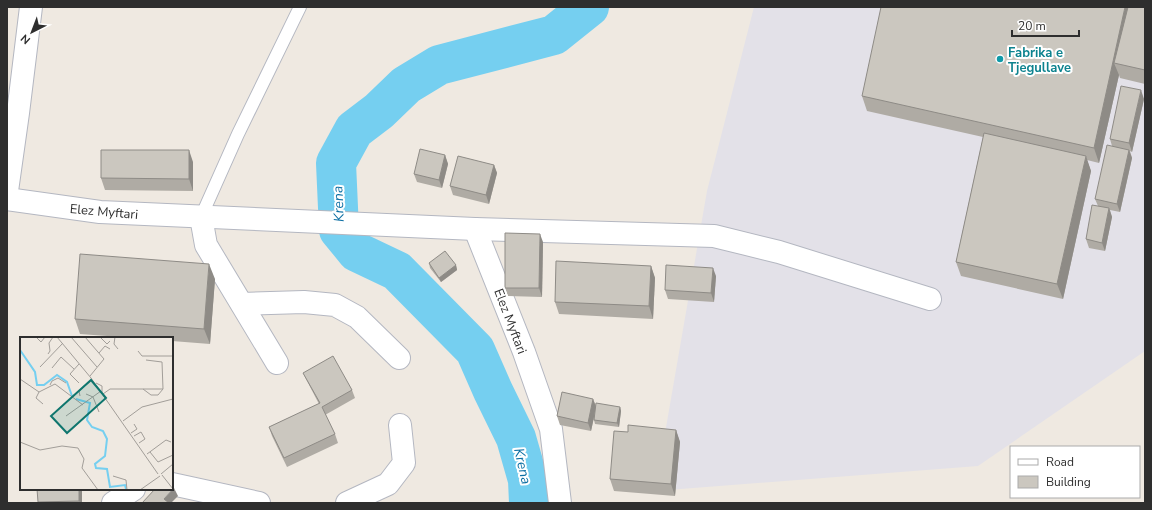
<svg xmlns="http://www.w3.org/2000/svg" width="1152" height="510" font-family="'Nunito Sans',sans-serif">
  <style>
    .industrial { fill: #e3e1e8 }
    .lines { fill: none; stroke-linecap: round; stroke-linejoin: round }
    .river { stroke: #75cff0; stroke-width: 40 }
    .service-casing { stroke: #b4b7c1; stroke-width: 14 }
    .minor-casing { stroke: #b4b7c1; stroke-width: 24 }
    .secondary-casing { stroke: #b4b7c1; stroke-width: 24 }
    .service { stroke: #fff; stroke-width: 12 }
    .minor { stroke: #fff; stroke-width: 22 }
    .secondary { stroke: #fff; stroke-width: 22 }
    .wall { fill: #afaba4 }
    .shaded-wall { fill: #8e8b86 }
    .building { fill: #cbc7bf; stroke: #8e8b86 }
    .culture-dot { fill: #0f9aa8; stroke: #fff; stroke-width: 1.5 }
    .labels { text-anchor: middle; stroke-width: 4; stroke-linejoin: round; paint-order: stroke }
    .culture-label { font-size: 13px; font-weight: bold; fill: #0d838f; stroke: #fff; text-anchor: start }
    .street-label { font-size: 13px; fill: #2e2e2e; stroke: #fff }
    .water-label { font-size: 14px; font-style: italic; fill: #0d6fa3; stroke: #fff }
    .inset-river { fill: none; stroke: #75cff0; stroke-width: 2 }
    .inset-road { fill: none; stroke: #a29e99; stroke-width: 1 }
    .view { fill: #0f766e; fill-opacity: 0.15; stroke: #0f766e; stroke-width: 2 }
    .inset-edge { fill: none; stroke: #2e2e2e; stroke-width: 2 }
  </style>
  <rect width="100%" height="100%" fill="#efe9e1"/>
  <!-- industrial -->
  <polygon class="industrial" points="754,7 1145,7 1145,351 978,466 655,491 707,191"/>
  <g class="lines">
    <!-- river -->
    <polyline class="river" points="529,503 528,480 516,438 493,391 475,350 397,271 357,252 339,230 336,163 354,130 379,111 406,85 439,65 554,35 589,7"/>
    <!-- service casing -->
    <g class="service-casing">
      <polyline id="service" points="201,217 238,134 300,7"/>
    </g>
    <!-- minor casing -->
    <g class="minor-casing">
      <g id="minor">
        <polyline points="7,199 100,212 475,229 714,236 779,252 930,299"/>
        <polyline points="201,217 206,245 277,363"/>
        <polyline points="475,229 524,352 551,429 560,503"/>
        <polyline points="242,304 304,302 335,305 357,317 399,358"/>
        <polyline points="172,484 259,503"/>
        <polyline points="113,503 134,489"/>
        <polyline points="347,503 388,484 404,463 400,425"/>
      </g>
    </g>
    <!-- secondary casing -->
    <g class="secondary-casing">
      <polyline id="secondary" points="7,191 18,113 31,7"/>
    </g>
    <!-- service -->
    <use href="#service" class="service"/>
    <!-- minor -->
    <use href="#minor" class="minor"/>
    <!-- secondary -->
    <use href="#secondary" class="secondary"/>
  </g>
  <!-- wall -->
  <g class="wall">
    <polygon points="1145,7 1145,84 1120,78 1119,75 1099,163 1087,160 1091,171 1063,299 961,276 956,262 983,137 867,111 862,96"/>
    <polygon points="1144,99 1132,152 1130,151 1132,158 1120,212 1110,210 1112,217 1105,251 1089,248 1086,239 1098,206 1095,199 1112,146 1110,139"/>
    <polygon points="445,155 448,164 442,188 417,182 414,174"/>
    <polygon points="193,162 193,191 105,190 101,178"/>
    <polygon points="494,165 497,173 489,204 453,195 450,186"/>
    <polygon points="543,242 542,297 508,296 505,288"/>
    <polygon points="429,263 456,265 457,270 441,282 430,268"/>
    <polygon points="651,266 655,278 653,319 559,314 555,302"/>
    <polygon points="716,276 714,302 668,299 665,290"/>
    <polygon points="215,279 210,344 172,341 172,338 134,338 80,334 75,319"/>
    <polygon points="303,373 352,390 355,398 325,415 335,434 338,443 287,467 272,436 269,427 319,404 307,381"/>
    <polygon points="593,399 596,406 620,407 621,411 619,427 595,424 594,420 594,418 591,431 560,425 557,416"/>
    <polygon points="676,430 680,442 675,496 614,491 610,479 628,432"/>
    <polygon points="82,489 82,503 38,503 38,502"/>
  </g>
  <!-- shaded-wall -->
  <g class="shaded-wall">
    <polygon points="1125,7 1134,7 1114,63 1119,75 1099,163 1094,148"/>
    <polygon points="1141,90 1144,99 1132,152 1129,143"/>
    <polygon points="189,150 193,162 193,191 189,179"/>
    <polygon points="1129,150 1132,158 1120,212 1117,204"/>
    <polygon points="445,155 448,164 442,188 439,180"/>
    <polygon points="1086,156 1091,171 1063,299 1057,284"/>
    <polygon points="494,165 497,173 489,204 486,195"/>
    <polygon points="1109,208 1112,217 1105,251 1102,243"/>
    <polygon points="540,234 543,242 542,297 539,288"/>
    <polygon points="209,264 215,279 210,344 204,329"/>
    <polygon points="456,265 457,270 441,282 439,278"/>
    <polygon points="651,266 655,278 653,319 649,306"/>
    <polygon points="713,268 716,276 714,302 711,293"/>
    <polygon points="593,399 596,407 591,431 588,423"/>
    <polygon points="620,407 621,411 619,427 617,423"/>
    <polygon points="676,430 680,442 675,496 671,484"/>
    <polygon points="174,488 178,496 171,503 166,503 164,499"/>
    <polygon points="79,489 82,489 82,503 80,503 79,501"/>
  </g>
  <!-- building -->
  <g class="building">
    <polygon points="881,7 1125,7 1094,148 862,96"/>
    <polygon points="1128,7 1145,7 1145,70 1114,63"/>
    <polygon points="1121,86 1141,90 1129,143 1110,139"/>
    <polygon points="984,133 1086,156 1057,284 956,262"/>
    <polygon points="1107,145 1129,150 1117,204 1095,199"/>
    <polygon points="420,149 445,155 439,180 414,174"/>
    <polygon points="101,150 189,150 189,179 101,178"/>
    <polygon points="458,156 494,165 486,195 450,186"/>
    <polygon points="1092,205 1109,208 1102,243 1086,239"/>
    <polygon points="505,233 540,234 539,288 505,288"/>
    <polygon points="445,251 456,265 439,278 429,263"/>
    <polygon points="80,254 209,264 204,329 75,319"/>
    <polygon points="556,261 651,266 649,306 555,302"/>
    <polygon points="666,265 713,268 711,293 665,290"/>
    <polygon points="333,356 352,390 322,407 335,434 284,458 269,427 320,403 303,373"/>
    <polygon points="562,392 593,399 588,423 557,416"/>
    <polygon points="596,403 620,407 617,423 594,420"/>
    <polygon points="628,425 676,430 671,484 610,479 614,431 628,432"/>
    <polygon points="172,486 174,488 164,499 169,503 142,503 155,489 172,489"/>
    <polygon points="37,489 79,489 79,501 38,502"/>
  </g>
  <!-- markers -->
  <circle class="culture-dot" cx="1000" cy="59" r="4"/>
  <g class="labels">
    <!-- culture labels -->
    <g class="culture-label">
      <text x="1008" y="57">Fabrika e<tspan x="1008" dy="15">Tjegullave</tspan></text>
    </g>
    <!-- street labels -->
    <g class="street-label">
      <text transform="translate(104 211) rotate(5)" y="5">Elez Myftari</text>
      <text transform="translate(511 321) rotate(69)" y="5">Elez Myftari</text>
    </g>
    <!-- water labels -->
    <g class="water-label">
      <text transform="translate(338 204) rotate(-92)" y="5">Krena</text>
      <text transform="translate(523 466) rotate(77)" y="5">Krena</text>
    </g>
  </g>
  <!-- overview -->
  <g transform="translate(20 337)">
    <rect width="153" height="153" fill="#efe9e1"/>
    <path class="inset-river" d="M0,13L15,35L17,48H24L37,38L47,45L52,59M56,62L70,66L67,83L72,90L83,94L87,102L85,119L75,127L76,131L87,132L90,150L105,148L106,152"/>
    <path class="inset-road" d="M16,0L21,5L25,0M37,0L71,41L138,137M51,0L77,30M65,0L84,22L70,39M80,0L87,7L90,4M95,0L94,7L98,12M118,14L122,19H153M79,16L85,9L90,12M28,17L30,14L29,6L33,0M20,30L43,6M32,31L41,20L54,32M0,42L19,55L35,47L63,68M59,46L50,37L59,27M76,46L82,49V55M30,48L32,44L38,41L46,46M123,52L131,58H138L143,52M19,55L16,61L23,67M66,57L73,60L79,75M83,57L90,52H143L142,25L126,23M60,59L59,54L72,43M46,79L81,54M103,84L122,70L153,62M111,96L117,92L114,87M114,99L121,95L125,102L119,106M0,105L20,113L42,109L58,111L64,122L62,131L78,153M130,115L138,125L153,118M127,117L146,103L151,105M141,137L153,127M142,138L153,152M93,139L106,143L107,153M120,153L140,139"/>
    <path class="view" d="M71,43L86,61L47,96L31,79Z"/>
    <rect width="153" height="153" class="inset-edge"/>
  </g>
  <!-- border -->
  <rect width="1152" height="510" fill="none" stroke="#2e2e2e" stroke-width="16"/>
  <!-- legend -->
  <rect x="1010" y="446" width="130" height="52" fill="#ffffff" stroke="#ababab"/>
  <rect x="1018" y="459" width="20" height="6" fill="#ffffff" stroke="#ababab"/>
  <text x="1046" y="466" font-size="12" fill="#2e2e2e">Road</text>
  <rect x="1018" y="476" width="20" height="12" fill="#cbc7bf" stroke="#ababab"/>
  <text x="1046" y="486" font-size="12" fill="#2e2e2e">Building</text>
  <!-- north arrow -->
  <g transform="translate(32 32) rotate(222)" stroke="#ffffff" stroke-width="3" paint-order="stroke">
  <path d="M0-3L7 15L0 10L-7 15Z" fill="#2e2e2e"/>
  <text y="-6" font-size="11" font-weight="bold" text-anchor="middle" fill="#2e2e2e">N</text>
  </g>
  <!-- scale -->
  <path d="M1012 30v6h67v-6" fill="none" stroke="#2e2e2e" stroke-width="2"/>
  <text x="1018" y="30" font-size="12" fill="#2e2e2e" stroke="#ffffff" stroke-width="3" paint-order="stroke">20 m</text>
</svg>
